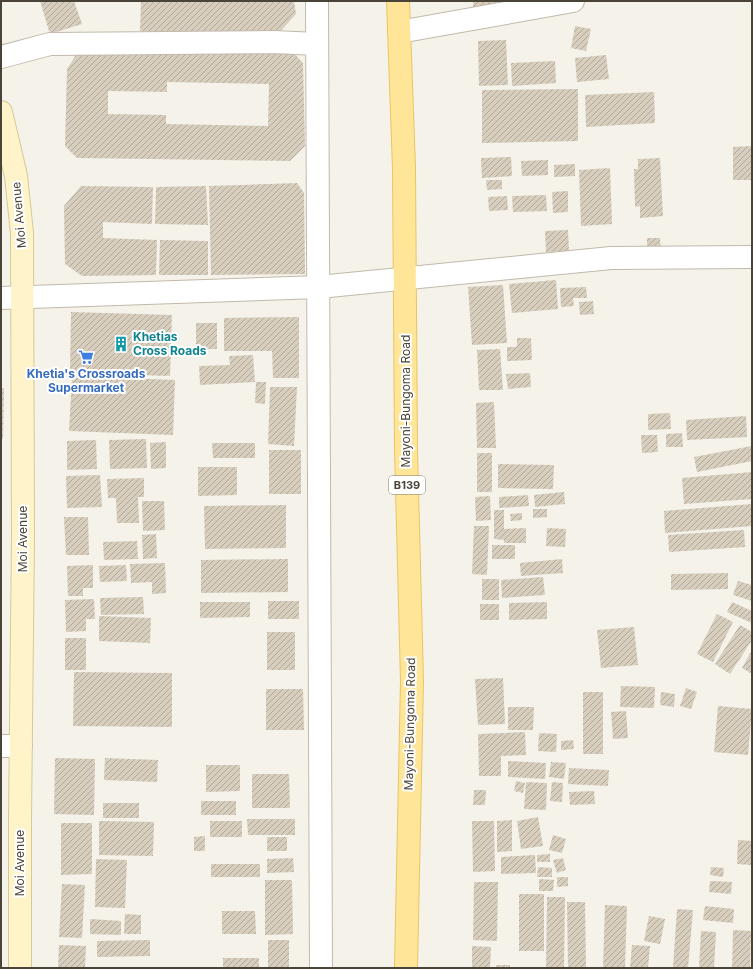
<svg xmlns="http://www.w3.org/2000/svg" width="753" height="969" font-family="Inter,sans-serif">
  <style>
    .building { fill: url(#building-hatch); fill-rule: evenodd }
    .lines { fill: none; stroke-linecap: round; stroke-linejoin: round }
    .street-casing { stroke: #c1baab; stroke-width: 24 }
    .secondary-casing { stroke: #d7c897; stroke-width: 24 }
    .primary-casing { stroke: #e9c563; stroke-width: 24 }
    .street { stroke: #fff; stroke-width: 22 }
    .secondary { stroke: #fff4c9; stroke-width: 22 }
    .primary { stroke: #ffe598; stroke-width: 22 }
    .labels { text-anchor: middle; stroke-width: 4; stroke-linejoin: round; paint-order: stroke }
    .shield { fill: #fff; stroke: #807b73; stroke-width: 1 }
    .shield-label { font-size: 11px; font-weight: bold; fill: #4a4337 }
    .street-label { font-size: 12px; fill: #4a4337; stroke: #fff }
    .culture-label { font-size: 12px; font-weight: bold; fill: #0d838f; stroke: #fff; text-anchor: start }
    .shop-label { font-size: 12px; font-weight: bold; fill: #366cbe; stroke: #fff }
  </style>
  <defs>
    <pattern id="building-hatch" width="6" height="6" patternUnits="userSpaceOnUse"><rect width="6" height="6" fill="#d7cebe"/><path d="M-1 1l2-2M0 6l6-6M5 7l2-2" fill="none" stroke="#b0a99b"/></pattern>
  </defs>
  <rect width="100%" height="100%" fill="#f5f2e9"/>
  <!-- building -->
  <g class="building">
    <polygon points="40,1 74,1 82,24 50,34"/>
    <polygon points="141,1 294,1 296,14 278,34 140,31"/>
    <polygon points="473,1 515,1 473,8"/>
    <polygon points="575,26 591,29 586,51 571,48"/>
    <polygon points="506,40 508,85 479,86 478,41"/>
    <path d="M289,48L303,63L305,146L290,161L77,158L65,146L67,69L78,52ZM167,82L269,84L268,126L166,124V115L108,114V91L167,92Z"/>
    <polygon points="606,55 609,79 577,82 575,58"/>
    <polygon points="555,61 556,83 512,86 511,63"/>
    <polygon points="578,89 578,141 482,143 482,90"/>
    <polygon points="654,92 655,123 586,127 585,95"/>
    <polygon points="752,146 752,180 733,180 733,147"/>
    <polygon points="511,157 512,176 482,178 481,158"/>
    <polygon points="660,158 663,216 640,218 640,206 635,207 634,169 638,169 638,159"/>
    <polygon points="548,160 548,175 522,176 521,161"/>
    <polygon points="575,164 575,176 554,177 554,165"/>
    <polygon points="610,168 612,224 581,226 579,170"/>
    <polygon points="486,180 502,180 502,189 487,190"/>
    <polygon points="297,183 304,193 305,274 211,275 209,186"/>
    <polygon points="81,186 153,187 152,224 103,222 103,238 157,240 156,275 82,276 65,264 64,206"/>
    <polygon points="206,186 208,225 155,224 156,187"/>
    <polygon points="568,191 568,212 553,213 552,192"/>
    <polygon points="546,195 547,211 513,212 512,196"/>
    <polygon points="507,196 508,210 489,211 488,197"/>
    <polygon points="568,230 569,251 546,252 545,231"/>
    <polygon points="647,238 660,238 661,250 647,251"/>
    <polygon points="160,240 208,241 208,275 159,275"/>
    <polygon points="556,280 558,309 512,313 509,284"/>
    <polygon points="503,285 507,343 472,345 468,287"/>
    <polygon points="586,287 587,298 573,298 574,306 561,307 560,288"/>
    <polygon points="593,301 594,314 580,315 579,302"/>
    <polygon points="71,312 172,315 170,376 70,373"/>
    <polygon points="299,317 299,378 273,378 272,351 224,351 224,318"/>
    <rect x="196" y="323" width="21" height="26"/>
    <polygon points="517,338 531,338 532,360 507,361 507,347 517,347"/>
    <polygon points="500,349 503,390 479,390 477,350"/>
    <polygon points="253,355 255,382 200,385 199,366 230,365 229,356"/>
    <polygon points="530,373 531,387 508,389 506,374"/>
    <polygon points="72,376 175,380 173,435 69,431"/>
    <polygon points="256,382 266,382 265,404 255,403"/>
    <polygon points="270,387 297,387 294,446 268,444"/>
    <polygon points="1,388 4,388 3,439 1,439"/>
    <polygon points="494,402 496,448 477,448 476,403"/>
    <polygon points="670,413 671,429 648,430 648,414"/>
    <polygon points="746,416 747,437 687,440 686,420"/>
    <polygon points="682,433 683,447 666,447 666,434"/>
    <polygon points="641,435 657,435 658,452 642,453"/>
    <polygon points="146,439 147,468 110,469 109,440"/>
    <polygon points="96,440 97,469 67,470 67,441"/>
    <polygon points="166,442 166,468 151,469 150,443"/>
    <polygon points="212,443 255,443 255,458 213,458"/>
    <polygon points="752,446 752,461 697,472 694,457"/>
    <rect x="269" y="450" width="32" height="44"/>
    <rect x="477" y="453" width="15" height="39"/>
    <polygon points="498,464 554,465 553,489 498,488"/>
    <polygon points="198,467 237,467 237,495 198,496"/>
    <polygon points="752,472 752,499 684,504 682,478"/>
    <polygon points="100,475 102,507 67,508 66,476"/>
    <polygon points="144,478 144,497 138,497 139,523 117,523 116,498 108,498 107,479"/>
    <polygon points="564,492 565,504 535,507 534,495"/>
    <polygon points="528,495 529,506 499,508 499,497"/>
    <polygon points="490,496 491,520 476,521 475,497"/>
    <polygon points="142,501 164,501 165,530 143,531"/>
    <polygon points="752,504 752,526 665,533 664,511"/>
    <polygon points="286,505 286,548 205,549 204,506"/>
    <polygon points="533,509 547,509 547,517 533,518"/>
    <polygon points="494,510 504,510 504,529 526,528 526,543 504,543 504,540 494,539"/>
    <polygon points="522,513 522,520 511,521 510,514"/>
    <polygon points="64,517 88,517 89,555 66,555"/>
    <polygon points="474,526 489,526 487,575 472,574"/>
    <polygon points="547,528 566,529 565,547 546,546"/>
    <polygon points="744,530 745,547 669,552 668,535"/>
    <polygon points="156,534 157,558 143,559 142,535"/>
    <polygon points="137,541 138,559 104,560 103,542"/>
    <rect x="492" y="545" width="23" height="14"/>
    <polygon points="288,559 288,592 201,593 201,560"/>
    <polygon points="562,559 563,573 521,576 520,563"/>
    <polygon points="165,563 166,593 152,594 152,582 131,583 130,564"/>
    <polygon points="93,565 93,588 83,588 83,596 68,596 67,566"/>
    <polygon points="126,565 127,581 100,582 99,566"/>
    <polygon points="728,573 728,589 671,590 671,574"/>
    <polygon points="543,577 545,595 502,598 501,580"/>
    <rect x="482" y="579" width="17" height="21"/>
    <polygon points="738,581 752,585 752,601 733,595"/>
    <polygon points="143,597 144,614 101,615 100,598"/>
    <polygon points="94,599 95,619 86,619 86,631 66,632 65,600"/>
    <rect x="268" y="601" width="31" height="18"/>
    <polygon points="200,602 250,602 250,617 200,618"/>
    <polygon points="547,602 547,619 509,620 509,603"/>
    <polygon points="732,602 752,611 752,623 727,612"/>
    <rect x="480" y="604" width="19" height="16"/>
    <polygon points="717,614 733,622 713,662 697,654"/>
    <polygon points="99,616 151,618 150,643 99,641"/>
    <polygon points="740,625 752,632 752,640 730,674 715,664"/>
    <polygon points="634,627 638,665 601,668 597,630"/>
    <rect x="267" y="632" width="28" height="38"/>
    <rect x="65" y="638" width="21" height="32"/>
    <polygon points="752,650 752,674 742,668"/>
    <polygon points="74,672 172,673 172,727 73,726"/>
    <polygon points="503,678 505,724 478,725 475,679"/>
    <polygon points="621,686 655,687 654,708 620,707"/>
    <polygon points="686,688 697,692 691,709 680,706"/>
    <polygon points="266,689 303,689 304,730 266,730"/>
    <rect x="583" y="692" width="20" height="62"/>
    <polygon points="661,692 675,694 674,707 660,705"/>
    <polygon points="718,706 752,709 748,755 714,752"/>
    <polygon points="508,707 534,707 533,730 508,730"/>
    <polygon points="626,711 628,738 613,739 611,712"/>
    <polygon points="525,732 526,755 501,756 501,776 479,776 478,734"/>
    <polygon points="539,733 557,734 556,752 538,751"/>
    <polygon points="573,740 574,749 561,750 561,741"/>
    <polygon points="55,758 95,759 94,815 54,814"/>
    <polygon points="105,758 158,760 157,782 104,780"/>
    <polygon points="508,761 546,763 545,779 508,777"/>
    <polygon points="551,762 566,763 564,779 549,777"/>
    <polygon points="206,765 240,765 240,791 206,792"/>
    <polygon points="569,768 609,770 608,786 568,784"/>
    <polygon points="252,774 289,774 290,808 252,808"/>
    <polygon points="516,781 525,783 523,793 514,791"/>
    <polygon points="526,782 547,783 546,810 524,809"/>
    <polygon points="552,782 563,783 562,802 550,801"/>
    <polygon points="474,790 486,790 485,805 473,805"/>
    <polygon points="594,791 595,804 570,805 569,792"/>
    <rect x="201" y="801" width="35" height="14"/>
    <rect x="103" y="803" width="36" height="15"/>
    <polygon points="538,817 543,846 521,849 517,821"/>
    <polygon points="247,819 295,819 295,835 248,835"/>
    <polygon points="512,820 512,851 497,852 497,821"/>
    <polygon points="99,821 154,822 153,856 99,855"/>
    <rect x="210" y="821" width="32" height="16"/>
    <polygon points="472,821 494,821 495,871 473,872"/>
    <polygon points="61,823 92,823 92,874 61,875"/>
    <polygon points="553,835 566,839 562,853 549,850"/>
    <polygon points="205,836 205,851 194,851 194,837"/>
    <rect x="267" y="837" width="20" height="14"/>
    <polygon points="738,840 752,841 751,865 737,864"/>
    <polygon points="550,854 550,862 537,862 537,855"/>
    <polygon points="535,855 536,873 501,874 501,857"/>
    <polygon points="293,858 294,872 267,873 267,859"/>
    <polygon points="563,858 566,870 557,873 553,860"/>
    <polygon points="96,859 127,860 125,908 95,907"/>
    <rect x="211" y="864" width="49" height="13"/>
    <polygon points="538,867 552,868 552,877 537,877"/>
    <polygon points="711,867 724,868 723,877 710,875"/>
    <polygon points="557,877 568,877 568,886 557,887"/>
    <polygon points="539,879 554,880 553,891 539,891"/>
    <polygon points="265,880 292,880 293,934 265,935"/>
    <polygon points="710,881 732,882 731,894 709,892"/>
    <polygon points="474,882 498,882 497,941 473,940"/>
    <polygon points="62,884 85,885 82,938 59,937"/>
    <rect x="519" y="894" width="25" height="57"/>
    <polygon points="547,897 565,897 564,968 546,967"/>
    <polygon points="567,902 585,902 586,968 568,968"/>
    <polygon points="605,905 627,906 625,968 603,968"/>
    <polygon points="705,906 734,909 733,923 703,920"/>
    <polygon points="677,909 693,910 688,968 673,968"/>
    <polygon points="222,911 255,911 256,934 222,934"/>
    <polygon points="125,914 141,915 141,934 124,934"/>
    <polygon points="649,916 665,919 660,944 644,941"/>
    <polygon points="90,919 121,921 121,935 90,934"/>
    <polygon points="733,930 751,931 750,968 732,968"/>
    <polygon points="701,931 716,932 714,968 699,968"/>
    <polygon points="150,940 150,956 97,957 97,941"/>
    <rect x="268" y="940" width="21" height="28"/>
    <polygon points="59,945 86,946 85,968 58,968"/>
    <polygon points="632,945 650,946 648,968 630,968"/>
    <polygon points="472,946 491,947 490,968 472,968"/>
    <rect x="223" y="958" width="36" height="10"/>
    <rect x="496" y="965" width="14" height="3"/>
  </g>
  <g class="lines">
    <!-- street casing -->
    <g class="street-casing">
      <g id="street">
        <polyline points="317,1 321,968"/>
        <polyline points="399,32 573,1"/>
        <polyline points="1,57 50,44 274,42 317,44"/>
        <polyline points="1,298 319,287 611,258 752,257"/>
        <polyline points="1,746 21,746"/>
      </g>
    </g>
    <!-- secondary casing -->
    <g class="secondary-casing">
      <polyline id="secondary" points="1,112 16,176 22,233 23,536 20,820 20,968"/>
    </g>
    <!-- primary casing -->
    <g class="primary-casing">
      <polyline id="primary" points="398,1 404,168 406,450 412,681 406,968"/>
    </g>
    <!-- street -->
    <use href="#street" class="street"/>
    <!-- secondary -->
    <use href="#secondary" class="secondary"/>
    <!-- primary -->
    <use href="#primary" class="primary"/>
  </g>
  <!-- icons -->
  <defs>
    <g id="building-bare" transform="scale(1.2)"><path d="M-4-6H4V6H1V3H-1V6H-4ZM-2.5-4.3h1.7v1.8h-1.7ZM.8-4.3h1.7v1.8H.8ZM-2.5-1h1.7V.8h-1.7ZM.8-1h1.7V.8H.8Z" fill="#0f9aa8" stroke="#fff" stroke-width="2.5" paint-order="stroke"/></g>
    <g id="supermarket-bare" transform="scale(1.2)"><path d="M-6-5.5h2.5l.6 2H6L4.5 2H-2.5L-4.4-4H-6ZM-1.5 3.2a1.3 1.3 0 1 0 .1 0ZM3 3.2a1.3 1.3 0 1 0 .1 0Z" fill="#3f7fe0" stroke="#fff" stroke-width="2.5" paint-order="stroke"/></g>
  </defs>
  <g fill-rule="evenodd">
    <use href="#building-bare" x="121" y="344"/>
    <use href="#supermarket-bare" x="86" y="357"/>
  </g>
  <g class="labels">
    <!-- shield labels -->
    <rect class="shield" x="389" y="476" width="36" height="18" rx="3"/>
    <g class="shield-label">
      <text x="407" y="489">B139</text>
    </g>
    <!-- street labels -->
    <g class="street-label">
      <text transform="translate(19 215) rotate(-95)" y="4">Moi Avenue</text>
      <text transform="translate(406 401) rotate(-90)" y="4">Mayoni-Bungoma Road</text>
      <text transform="translate(23 539) rotate(-90)" y="4">Moi Avenue</text>
      <text transform="translate(410 724) rotate(-89)" y="4">Mayoni-Bungoma Road</text>
      <text transform="translate(20 863) rotate(-90)" y="4">Moi Avenue</text>
    </g>
    <!-- culture labels -->
    <g class="culture-label">
      <text x="133" y="341">Khetias<tspan x="133" dy="14">Cross Roads</tspan></text>
    </g>
    <!-- shop labels -->
    <g class="shop-label">
      <text x="86" y="378">Khetia's Crossroads<tspan x="86" dy="14">Supermarket</tspan></text>
    </g>
  </g>
  <!-- border -->
  <rect width="753" height="969" fill="none" stroke="#4a4337" stroke-width="4"/>
</svg>
